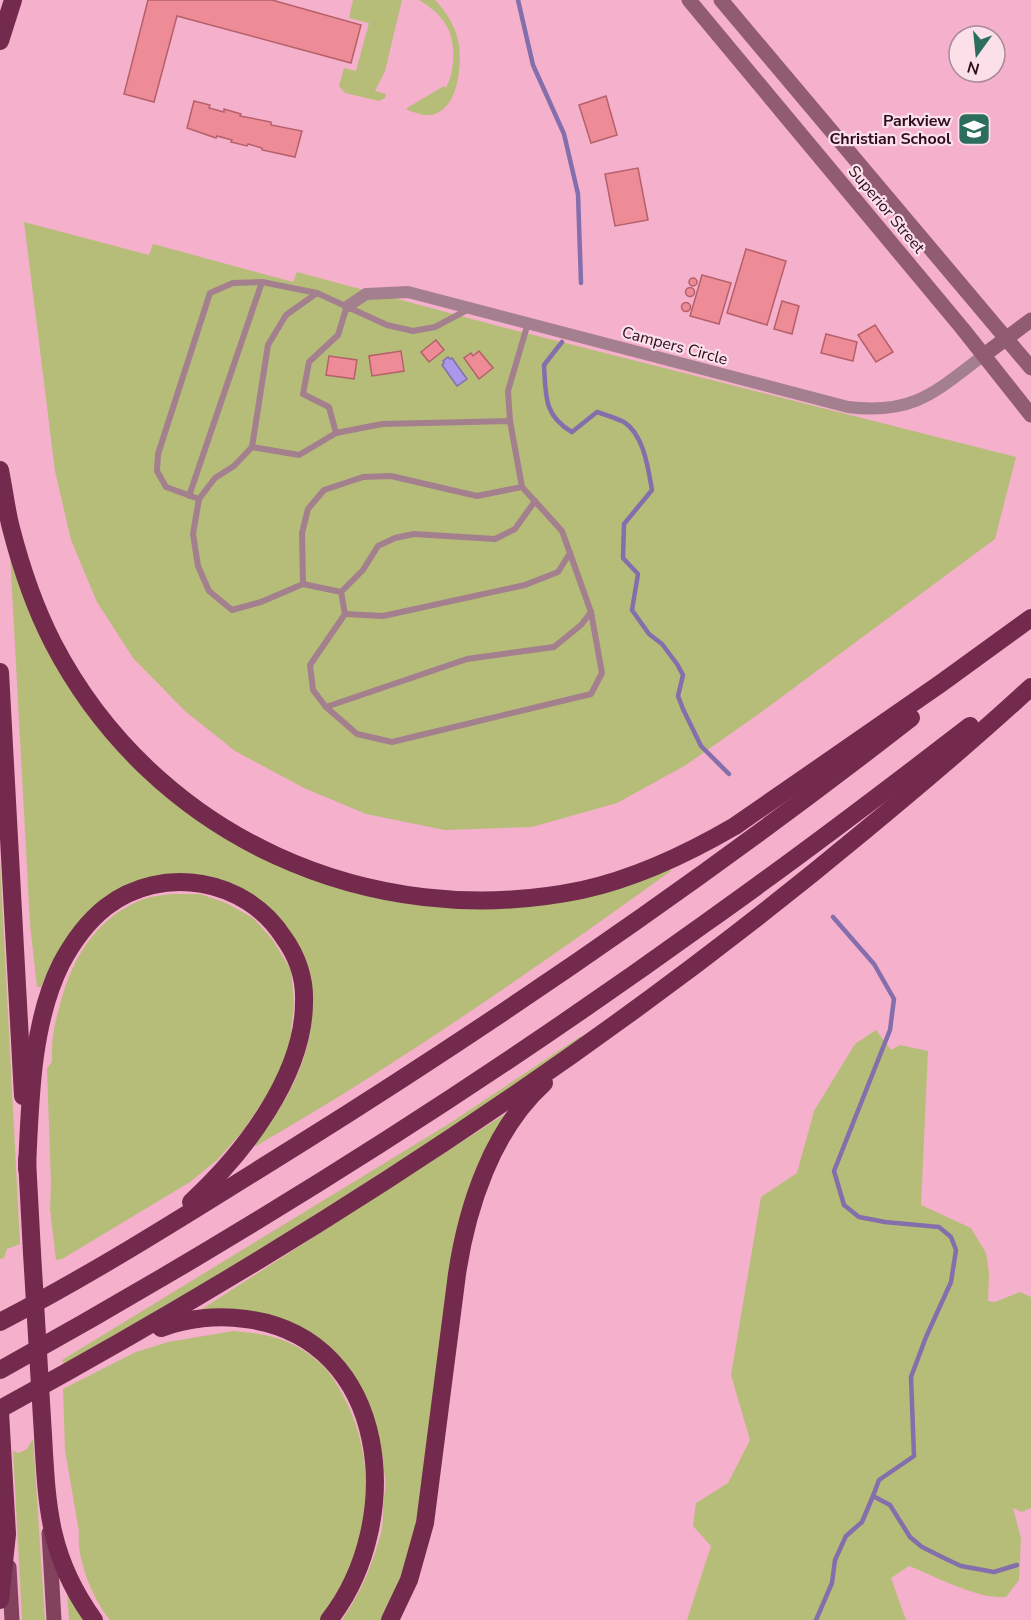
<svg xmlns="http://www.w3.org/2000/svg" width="1031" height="1620" font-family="'Nunito Sans',sans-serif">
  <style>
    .green { fill: #b5bd79 }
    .water { fill: #aa98ea; stroke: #846eac; stroke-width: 1.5 }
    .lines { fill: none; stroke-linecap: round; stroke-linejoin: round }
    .stream { stroke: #846eac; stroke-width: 4.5 }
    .building { fill: #ed8c96; stroke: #b5606a; stroke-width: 1.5 }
    .lane { stroke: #a47f8e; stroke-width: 6 }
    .street { stroke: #a47f8e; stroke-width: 12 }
    .secondary { stroke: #915c72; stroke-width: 15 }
    .primary { stroke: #82425e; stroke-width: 15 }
    .highway { stroke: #732a4d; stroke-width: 18 }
    .highway-bridge { stroke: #732a4d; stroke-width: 18 }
    .labels { text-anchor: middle; stroke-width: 4.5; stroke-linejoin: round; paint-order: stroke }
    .poi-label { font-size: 16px; font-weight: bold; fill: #2c0d1b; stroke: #fbdfe9; text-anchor: end }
    .street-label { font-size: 16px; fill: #2c0d1b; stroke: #fbdfe9 }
  </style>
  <rect width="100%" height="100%" fill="#f5b0cb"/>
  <!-- green -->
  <g class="green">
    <polygon points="353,0 402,0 385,71 375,91 386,94 385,98 379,101 345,93 339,86 344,68 356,71 369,23 349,18"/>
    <path d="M419,0H435C445,10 455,26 458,40C463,62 459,112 430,115C422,116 415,112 407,110V108L444,86L446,88C456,69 457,37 442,19C436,11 427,5 419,0Z"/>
    <polygon points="24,222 149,255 153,244 293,282 297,272 498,326 1016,457 995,539 760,713 686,765 617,803 532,827 445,830 366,814 304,788 235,751 185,711 133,658 97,602 71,540 55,471"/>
    <path d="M10,553L85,708L280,866L321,882L371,896L423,904L474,907L667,867L671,871C536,968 400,1063 256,1146L255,1144C290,1100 324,1037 308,978C307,971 300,964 297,958C285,940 274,921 262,903L151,877L54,962L41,987H37L30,924Z"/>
    <polygon points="0,860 20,1244 7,1249 4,1258 0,1259"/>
    <path d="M172,894H200L226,903L253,918L272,939L291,970L294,1003L290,1043L281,1070L264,1100L242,1132L217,1160L190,1182L62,1259L56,1260L50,1209L51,1184L47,1068L52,1062C51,1036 56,1018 63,994C76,951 101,915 144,899C153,896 163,895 172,894Z"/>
    <path d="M876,1030L891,1050L900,1045L928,1051L921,1205L971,1228L986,1253L989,1273L988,1301L995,1302L1020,1292L1031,1297V1508L1022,1512L1013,1508L1021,1538L1019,1580L1006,1597C976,1599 937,1577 909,1566L891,1578L906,1620H687L711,1546L693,1526L696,1503L728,1483L750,1440L731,1375L761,1197L797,1173L814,1111L855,1044Z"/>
    <polygon points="581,1036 584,1039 493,1101 244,1261 65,1366 62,1360 447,1125"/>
    <path d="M522,1103L472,1193L420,1523L386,1620H342C360,1594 373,1564 381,1533C383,1525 383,1515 383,1506C384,1497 386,1488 385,1479C382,1423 356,1356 304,1329C272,1312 238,1309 202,1309Z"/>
    <path d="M233,1331C269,1334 293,1339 321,1364C331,1373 340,1389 346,1401C377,1464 371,1539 335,1597C330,1605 326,1614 320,1620H110C93,1600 76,1558 79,1532L65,1450L63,1389L136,1352L168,1342Z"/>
    <polygon points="33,1439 45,1620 22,1620 13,1451 19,1453 27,1449"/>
    <polygon points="66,1577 86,1620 69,1620"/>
  </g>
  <!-- water -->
  <polygon class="water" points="448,357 450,359 452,358 467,379 457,386 442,365 444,363 443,361"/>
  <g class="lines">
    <!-- stream -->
    <g class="stream">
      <polyline points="518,0 533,65 564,134 578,194 581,283"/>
      <path d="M562,342L544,365C546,395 543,415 572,432L597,412C606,415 616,418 624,422C644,435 648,468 652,490L624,524L623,558L638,574L632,610L649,634L662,644L677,664L683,675L678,696L683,709L701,746L729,774"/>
      <polyline points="833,917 874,964 894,999 890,1030 834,1171 844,1205 859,1217 885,1222 939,1227 951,1237 956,1250 951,1282 926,1337 911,1377 914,1456 879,1480 873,1496 890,1505 910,1537 922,1547 946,1559 961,1566 994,1572 1017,1565"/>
      <polyline points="816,1620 832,1583 835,1560 846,1536 862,1522 873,1496"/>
    </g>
  </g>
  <!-- building -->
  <g class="building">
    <polygon points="148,0 272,0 361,25 351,63 177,16 154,102 124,94"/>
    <polygon points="606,96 617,135 591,143 579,105"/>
    <polygon points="194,101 210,105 209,108 224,112 224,109 241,114 240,116 271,122 271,125 302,131 295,157 262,150 262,148 248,144 247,146 231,142 232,140 217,136 216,138 187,128"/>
    <polygon points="638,168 648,220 615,226 605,174"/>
    <polygon points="746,249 786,261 767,325 727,313"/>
    <polygon points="702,275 731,283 719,324 690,316"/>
    <circle cx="693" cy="282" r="4"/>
    <circle cx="690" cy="292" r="4.5"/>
    <polygon points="782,301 799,306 792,334 774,329"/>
    <circle cx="686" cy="307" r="4.5"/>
    <polygon points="875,325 893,352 876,362 858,335"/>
    <polygon points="826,334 857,342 853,361 821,353"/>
    <polygon points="436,340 444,350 429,362 421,352"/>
    <polygon points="401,351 404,371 372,376 369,356"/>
    <polygon points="479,351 493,368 479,379 464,358 471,353 473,356"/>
    <polygon points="329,356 357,360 354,379 326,375"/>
  </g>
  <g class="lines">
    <!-- lane -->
    <g class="lane">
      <polygon points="510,421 522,487 562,531 591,612 602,673 591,694 392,742 357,734 326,707 313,690 310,665 345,614 341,592 303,584 261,602 232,610 209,591 198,566 193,534 199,499 215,478 234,466 252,447 299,455 336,433 382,424"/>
      <polyline points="510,421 508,391 528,323"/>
      <polyline points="336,433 329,407 303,394 309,362 338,335 347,306"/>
      <polyline points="252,447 268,345 286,315 317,293"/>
      <polyline points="189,496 262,282"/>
      <polyline points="199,499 166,487 157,471 158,454 210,293 233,283 262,282 317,293 387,325 413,331 435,327 467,310"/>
      <polyline points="303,584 302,533 308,509 324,490 363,477 391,476 477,496 522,487"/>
      <polyline points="341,592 363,570 378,546 395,538 414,534 495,539 515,529 535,501"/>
      <polyline points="345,614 383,616 525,585 558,572 570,553"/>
      <polyline points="326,707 467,659 554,647 581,625 591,612"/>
    </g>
    <!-- street -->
    <path class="street" d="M348,306L366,294L408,292L848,407C914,415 935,392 984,355"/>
    <!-- secondary -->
    <g class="secondary">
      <polyline points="689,0 962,328 1031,415"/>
      <polyline points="721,0 1031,368"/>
      <polyline points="984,355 1031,320"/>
    </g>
    <!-- primary -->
    <g class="primary">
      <polyline points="49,1533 54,1620"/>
      <polyline points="9,1567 12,1620"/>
    </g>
    <!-- highway -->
    <g class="highway">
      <polyline points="0,41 13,0"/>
      <path d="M0,470C4,489 6,509 11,528C21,567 34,606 53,643C153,836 370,934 582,890C637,878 687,854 735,826L940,684L1031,618"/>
      <polyline points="0,672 23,1096"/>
      <polyline points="27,1159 32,1253"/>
      <path d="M27,1169C30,1103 31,1024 61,964C72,943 87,922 106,907C162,864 246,878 284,938C297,956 305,979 304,1002C304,1076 243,1154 191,1202"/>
      <path d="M0,1322C102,1269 200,1206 298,1145C509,1013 714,871 911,718"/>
      <path d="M161,1328C187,1318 218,1315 246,1319C391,1338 406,1522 329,1620"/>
      <path d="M0,1370C244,1235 481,1085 707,922C796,859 883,793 970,726"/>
      <path d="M0,1409C305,1243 596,1054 863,832C920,785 977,737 1031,687"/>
      <polyline points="0,1412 7,1534 0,1600"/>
      <path d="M43,1435C47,1508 49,1558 94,1620"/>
      <path d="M390,1620L409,1580L425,1523L457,1274C467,1207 492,1130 544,1083"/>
    </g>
    <!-- highway-bridge -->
    <polyline class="highway-bridge" points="32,1253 43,1435"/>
  </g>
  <!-- icons -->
  <defs>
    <g id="school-square" transform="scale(1.725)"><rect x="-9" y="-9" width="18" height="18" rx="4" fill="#2c6d5d" stroke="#fbdfe9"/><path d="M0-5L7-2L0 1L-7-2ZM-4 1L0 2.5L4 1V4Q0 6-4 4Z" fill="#fff"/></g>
  </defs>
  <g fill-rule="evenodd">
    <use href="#school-square" x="974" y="129"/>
  </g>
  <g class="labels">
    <!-- poi labels -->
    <g class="poi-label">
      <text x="951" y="126">Parkview<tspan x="951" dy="18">Christian School</tspan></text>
    </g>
    <!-- street labels -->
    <g class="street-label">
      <text transform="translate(887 209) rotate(50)" y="6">Superior Street</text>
      <text transform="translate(675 345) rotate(15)" y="6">Campers Circle</text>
    </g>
  </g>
  <!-- north arrow -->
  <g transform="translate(977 54) rotate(195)"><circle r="28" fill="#fbdfe9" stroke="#a88b97" stroke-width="1.5"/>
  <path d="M0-4.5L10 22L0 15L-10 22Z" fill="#2c6d5d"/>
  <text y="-9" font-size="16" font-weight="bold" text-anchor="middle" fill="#2c0d1b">N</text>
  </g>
</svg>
